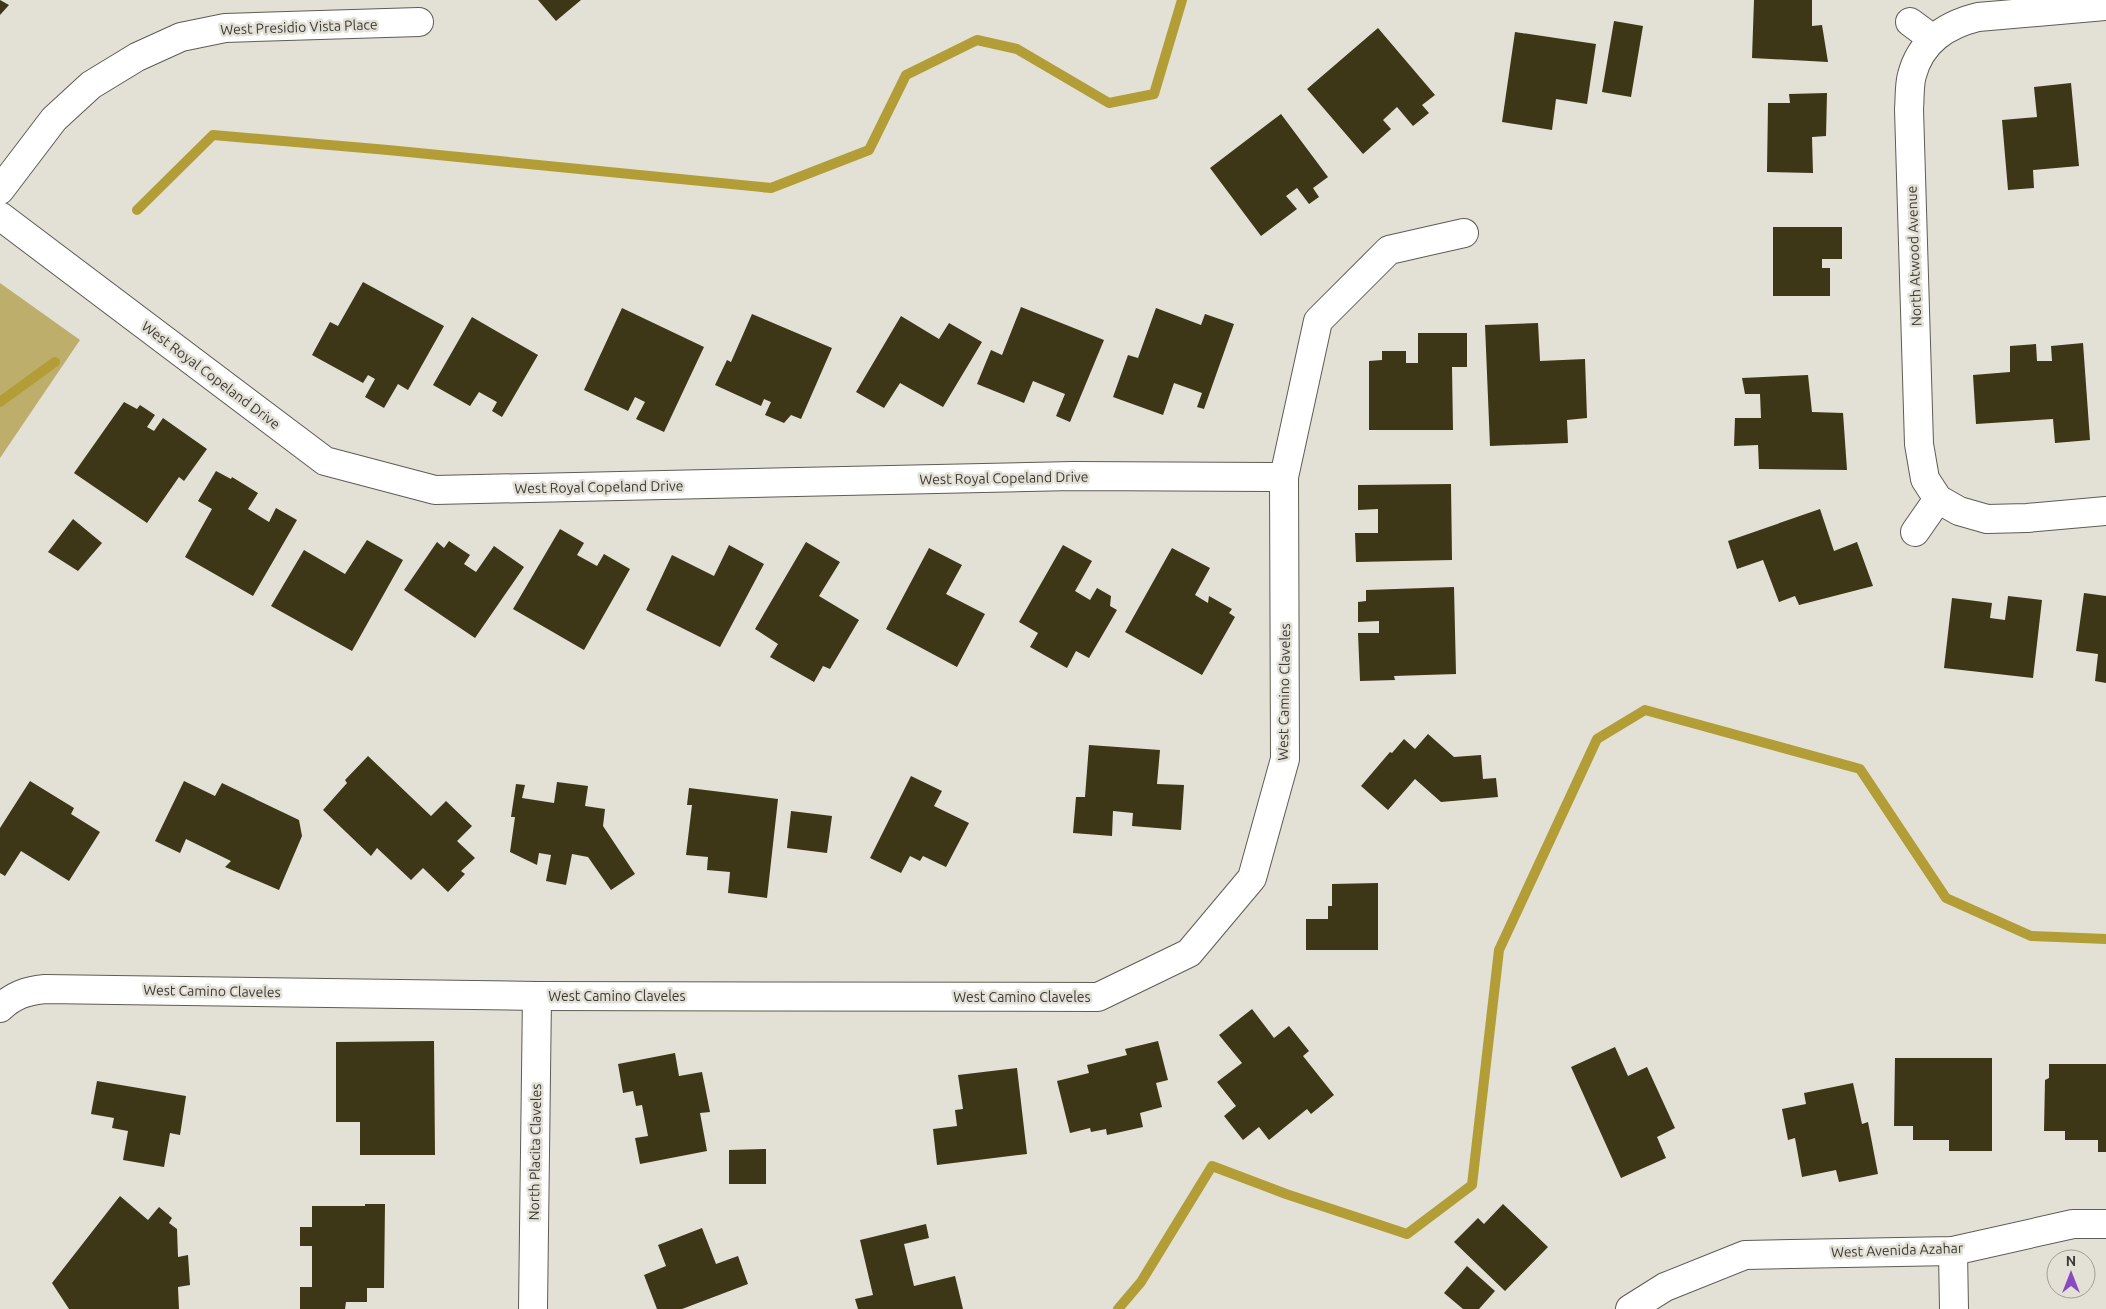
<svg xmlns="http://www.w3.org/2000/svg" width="2106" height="1309" font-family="Ubuntu,sans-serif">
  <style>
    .green { fill: #beae6b }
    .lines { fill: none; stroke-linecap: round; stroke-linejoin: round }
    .stream { stroke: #b39d36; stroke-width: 10 }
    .building { fill: #3d3617 }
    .minor-casing { stroke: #5e5c53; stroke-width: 30 }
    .minor { stroke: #fff; stroke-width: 28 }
    .labels { text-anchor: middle; stroke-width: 5; stroke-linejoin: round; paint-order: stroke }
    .street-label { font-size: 14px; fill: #3b3a36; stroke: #e3e0d6 }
  </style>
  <rect width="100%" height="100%" fill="#e3e0d6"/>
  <!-- green -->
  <polygon class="green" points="0,283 80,340 0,458"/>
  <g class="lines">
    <!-- stream -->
    <g class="stream">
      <polyline points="137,210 213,135 388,150 771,188 869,150 906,75 977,40 1017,49 1109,103 1154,94 1182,0"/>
      <polyline points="0,402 55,362"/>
      <polyline points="1118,1309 1141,1282 1212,1166 1286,1194 1407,1234 1472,1185 1499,950 1597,739 1645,710 1860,769 1946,898 2031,936 2106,939"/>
    </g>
  </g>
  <!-- building -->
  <g class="building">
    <polygon points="0,0 9,5 0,15"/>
    <polygon points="538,0 581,0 556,21"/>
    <polygon points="1754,0 1812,0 1812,26 1822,25 1828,62 1752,58"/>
    <polygon points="1614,21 1643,26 1631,97 1602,92"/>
    <polygon points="1378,28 1435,95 1422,105 1429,113 1413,126 1397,107 1383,120 1391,129 1363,154 1307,89"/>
    <polygon points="1515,32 1596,44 1587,104 1556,99 1552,130 1502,122"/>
    <polygon points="2071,83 2079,166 2033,170 2034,188 2008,190 2002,120 2037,117 2034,87"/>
    <polygon points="1827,93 1826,136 1812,137 1813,173 1767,172 1768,103 1790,103 1789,94"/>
    <polygon points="1281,114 1328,177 1313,188 1319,197 1309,204 1297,188 1286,196 1297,209 1261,236 1210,168"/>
    <polygon points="1773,227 1842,227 1842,259 1822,259 1822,268 1830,268 1830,296 1773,296"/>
    <polygon points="363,282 444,326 408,390 398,384 384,408 365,397 375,379 368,375 363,383 312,355 330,322 338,326"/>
    <polygon points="1021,307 1104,340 1070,422 1056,416 1065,394 1033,381 1024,403 977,384 991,350 1002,355"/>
    <polygon points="622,308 704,347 664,432 636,419 645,402 635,397 628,411 584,390"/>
    <polygon points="1156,308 1201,325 1205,314 1234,324 1204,409 1197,407 1202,393 1174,383 1163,415 1113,397 1128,355 1138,358"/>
    <polygon points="752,314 832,348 801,419 791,415 784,423 765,415 771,402 764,399 761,406 715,385 727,360 731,362"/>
    <polygon points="901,316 939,339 949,323 982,342 943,407 900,383 884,408 856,392"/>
    <polygon points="472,317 538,355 502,417 492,411 497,402 479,392 470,406 433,385"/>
    <polygon points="1538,323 1540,361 1585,359 1587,418 1567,420 1568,443 1490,446 1485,325"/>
    <polygon points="1418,333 1467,333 1467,367 1452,367 1453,430 1369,430 1369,361 1382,360 1382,351 1406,351 1406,363 1418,363"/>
    <polygon points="2083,343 2090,440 2055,443 2053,419 1976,424 1973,375 2010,372 2010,346 2036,344 2037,361 2052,361 2051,346"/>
    <polygon points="1808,375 1812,412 1843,413 1847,470 1759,469 1758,445 1734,446 1735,418 1761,418 1760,394 1745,394 1742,378"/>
    <polygon points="124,402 137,409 140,405 155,415 147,427 154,431 163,418 207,449 184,481 179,477 147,523 74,473"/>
    <polygon points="216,471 231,479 232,477 258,493 248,509 269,522 276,508 297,520 253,596 185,557 212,509 198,501"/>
    <polygon points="1451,484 1452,560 1356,562 1355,533 1378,533 1378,509 1358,510 1358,485"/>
    <polygon points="1820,509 1834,551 1857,542 1873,586 1799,605 1795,596 1779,602 1763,560 1737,569 1728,541"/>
    <polygon points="73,519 102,543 78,571 48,552"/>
    <polygon points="560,529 584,543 577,555 597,566 604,554 630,569 584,650 513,609"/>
    <polygon points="367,540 403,560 352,651 271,606 304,550 345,574"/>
    <polygon points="449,541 470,555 464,564 476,572 494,546 524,567 475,638 404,590 437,542 444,548"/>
    <polygon points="806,542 840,562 819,596 859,620 830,669 823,666 814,682 770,657 778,644 755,629"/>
    <polygon points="729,545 764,564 720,647 646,610 672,555 714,576"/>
    <polygon points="1063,545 1092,561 1075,591 1090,600 1097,588 1111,596 1110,606 1117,610 1089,658 1076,651 1067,668 1030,647 1038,633 1019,622"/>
    <polygon points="929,548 962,565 946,594 985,614 957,667 886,629"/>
    <polygon points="1172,548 1210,568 1195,595 1208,603 1209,596 1232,609 1229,613 1235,617 1202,675 1125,632"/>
    <polygon points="1454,587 1456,674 1394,676 1395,680 1360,681 1358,633 1379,633 1379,621 1358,622 1358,602 1366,601 1366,590"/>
    <polygon points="2084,593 2106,596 2106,683 2095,681 2098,654 2076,651"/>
    <polygon points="2008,596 2042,600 2033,678 1944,668 1952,598 1992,603 1990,618 2005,620"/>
    <polygon points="1428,734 1454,757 1481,755 1483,779 1496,778 1498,797 1441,802 1415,779 1388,810 1361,786 1390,752 1392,753 1404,739 1415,749"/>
    <polygon points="1089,745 1160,750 1157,784 1184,785 1181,830 1132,826 1133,813 1113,811 1112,836 1073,833 1076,797 1085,797"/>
    <polygon points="368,756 431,816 446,801 472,826 457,841 475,858 461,871 465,874 448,892 423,868 411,880 377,848 371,856 323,810 347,783 345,780"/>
    <polygon points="911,776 942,791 934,806 969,823 946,867 923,856 920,861 910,856 901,873 870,858"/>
    <polygon points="30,781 74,808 71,814 100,832 69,881 21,851 5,876 0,873 0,828"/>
    <polygon points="184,781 215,796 222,783 299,820 302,836 279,890 225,867 231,861 186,839 180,853 155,841"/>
    <polygon points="557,782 588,786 585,806 605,809 603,826 635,874 611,890 588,857 572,854 566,885 546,881 551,855 539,853 537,865 510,852 515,817 511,817 516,784 525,785 522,798 554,803"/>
    <polygon points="689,788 778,799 767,898 728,893 730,872 707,870 708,857 686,855 692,805 687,805"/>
    <polygon points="791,811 832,816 827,853 787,848"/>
    <polygon points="1378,883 1378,950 1306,950 1306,919 1328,919 1328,906 1332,906 1332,884"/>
    <polygon points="1252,1009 1274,1038 1289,1026 1309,1051 1303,1056 1334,1095 1311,1114 1307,1109 1269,1140 1259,1127 1243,1140 1224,1116 1236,1106 1217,1082 1242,1063 1219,1035"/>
    <polygon points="434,1041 435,1155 360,1155 360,1122 336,1122 336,1042"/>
    <polygon points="1158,1041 1168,1080 1156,1083 1162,1107 1140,1113 1143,1127 1107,1135 1106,1129 1091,1132 1090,1128 1070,1133 1057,1081 1089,1073 1087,1065 1127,1055 1125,1049"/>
    <polygon points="1615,1047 1628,1076 1647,1067 1675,1128 1657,1137 1666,1158 1621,1178 1571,1067"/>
    <polygon points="675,1053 679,1076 702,1072 710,1112 700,1113 707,1151 640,1164 635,1138 648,1136 642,1105 636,1106 633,1091 623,1093 618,1064"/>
    <polygon points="1895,1058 1992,1058 1992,1151 1949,1151 1949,1140 1913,1140 1913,1126 1894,1126"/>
    <polygon points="2049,1064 2106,1064 2106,1152 2098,1152 2098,1140 2065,1140 2065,1131 2044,1131 2045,1080 2049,1078"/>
    <polygon points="1017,1068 1027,1154 937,1165 933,1129 957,1126 955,1110 963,1109 958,1075"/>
    <polygon points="97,1081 186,1096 180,1135 170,1133 164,1167 123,1160 128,1131 112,1128 114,1118 91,1114"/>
    <polygon points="1853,1083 1862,1124 1868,1122 1878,1174 1839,1182 1836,1170 1802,1177 1795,1138 1788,1140 1782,1109 1806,1104 1804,1093"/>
    <polygon points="766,1149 766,1184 729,1184 729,1150"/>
    <polygon points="120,1196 148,1220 159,1207 172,1218 169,1223 177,1229 178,1257 188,1255 190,1285 178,1287 179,1309 69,1309 52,1283"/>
    <polygon points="365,1204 385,1204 384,1288 367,1288 367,1302 346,1302 345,1309 300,1309 300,1287 312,1287 312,1246 300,1246 300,1227 312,1227 312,1206 365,1206"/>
    <polygon points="1503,1204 1548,1247 1505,1291 1454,1242 1478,1218 1484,1224"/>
    <polygon points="926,1224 929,1238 904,1244 914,1286 955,1276 963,1309 858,1309 855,1299 873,1295 860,1240"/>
    <polygon points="702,1228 716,1264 738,1256 748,1284 682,1309 657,1309 644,1275 666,1266 658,1245"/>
    <polygon points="1467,1266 1495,1291 1479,1309 1463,1309 1444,1293"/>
  </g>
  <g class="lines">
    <!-- minor casing -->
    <g class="minor-casing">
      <g id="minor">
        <path d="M2106,6L1978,17C1946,25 1921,41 1912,75C1909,85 1910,98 1909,109L1919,444L1925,479L1938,499L1959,511L1987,519L2027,518L2106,511"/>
        <polyline points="1910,22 1933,39"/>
        <polyline points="0,190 54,119 91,85 137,57 181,37 225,28 419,22"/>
        <polyline points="0,216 325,461 435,490 1073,476 1284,477"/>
        <polyline points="1915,532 1938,499"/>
        <path d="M0,1008C14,995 26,991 45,989L537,996L1098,997L1189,953L1252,878L1285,759L1284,477L1318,321L1389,250L1464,233"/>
        <polyline points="1953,1251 1954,1309"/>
        <polyline points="533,1309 537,996"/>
        <polyline points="1630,1309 1665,1287 1745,1255 1953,1251 2073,1224 2106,1224"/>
      </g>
    </g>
    <!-- minor -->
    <use href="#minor" class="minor"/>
  </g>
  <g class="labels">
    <!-- street labels -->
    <g class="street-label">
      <text transform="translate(299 27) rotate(-2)" y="5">West Presidio Vista Place</text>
      <text transform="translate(1914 256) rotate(-92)" y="5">North Atwood Avenue</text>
      <text transform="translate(211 375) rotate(37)" y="5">West Royal Copeland Drive</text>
      <text transform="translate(1004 478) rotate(-1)" y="5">West Royal Copeland Drive</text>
      <text transform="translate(599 487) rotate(-1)" y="5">West Royal Copeland Drive</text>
      <text transform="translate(1284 692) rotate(-89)" y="5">West Camino Claveles</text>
      <text transform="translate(212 991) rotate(1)" y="5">West Camino Claveles</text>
      <text x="617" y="1001">West Camino Claveles</text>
      <text x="1022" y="1002">West Camino Claveles</text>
      <text transform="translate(535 1152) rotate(-89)" y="5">North Placita Claveles</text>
      <text transform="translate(1897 1250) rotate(-2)" y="5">West Avenida Azahar</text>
    </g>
  </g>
  <!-- north arrow -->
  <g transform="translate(2071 1274)"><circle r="24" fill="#e3e0d6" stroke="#a09e96"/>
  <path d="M0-4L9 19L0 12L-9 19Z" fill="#8a4abf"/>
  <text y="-8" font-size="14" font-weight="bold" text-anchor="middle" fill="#3b3a36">N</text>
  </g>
</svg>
